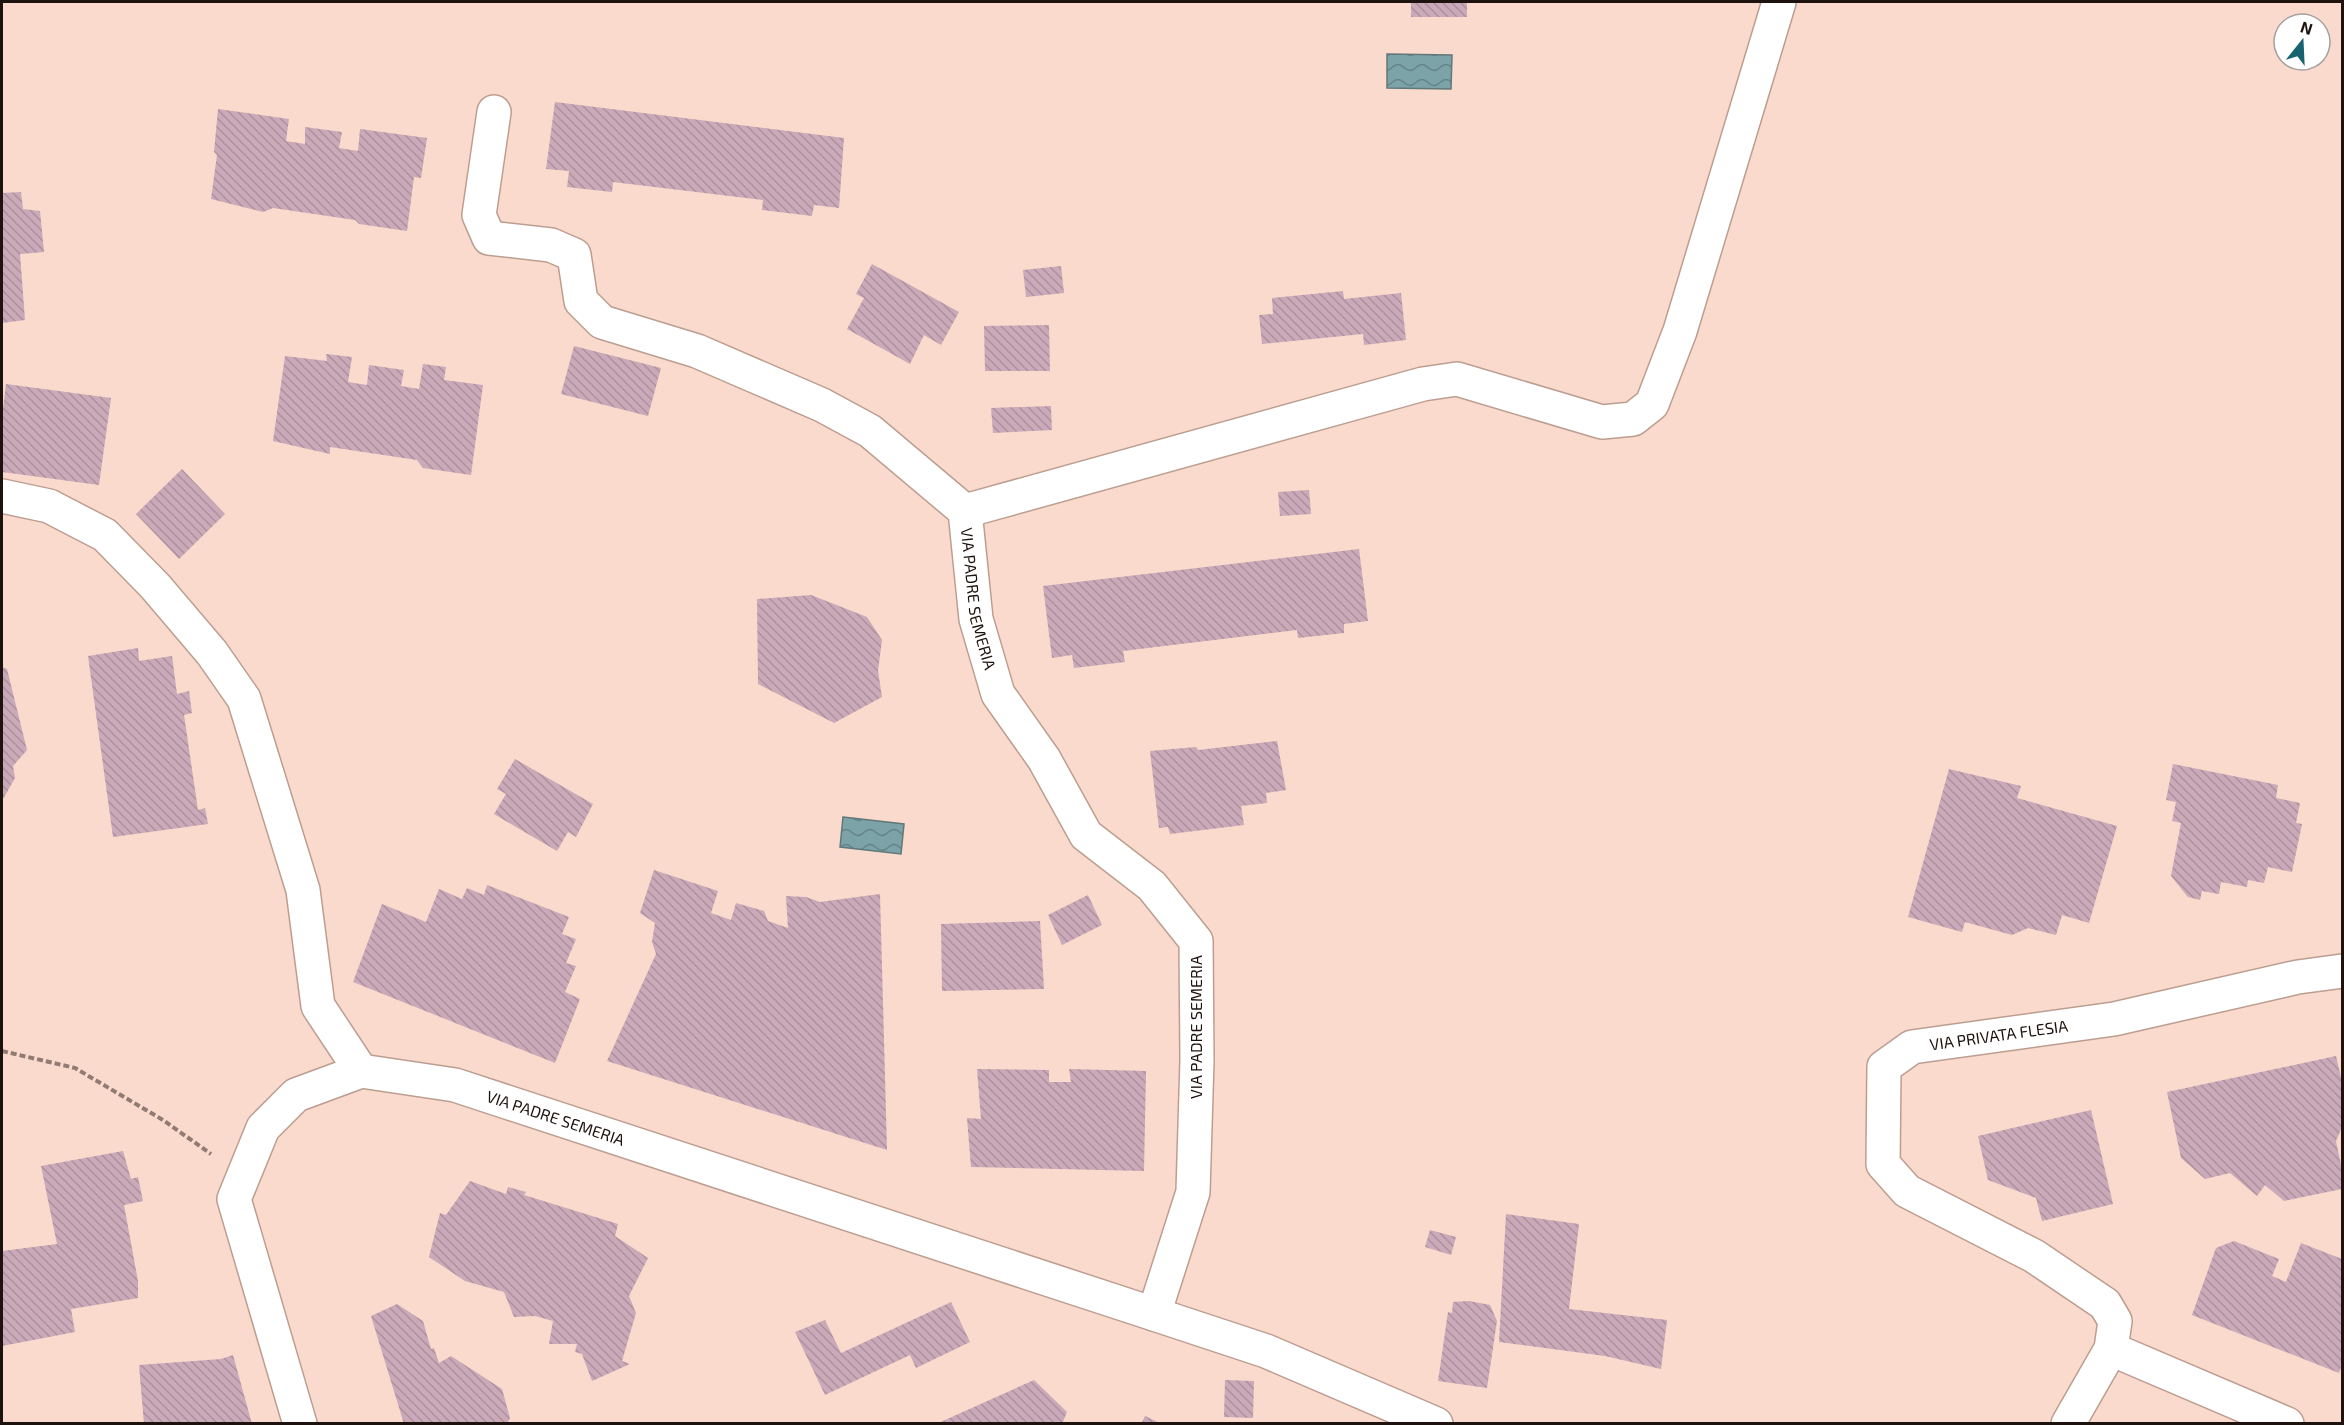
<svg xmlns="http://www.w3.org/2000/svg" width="2344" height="1425" font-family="'Exo 2',sans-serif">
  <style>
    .water { fill: url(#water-waves); stroke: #60787a; stroke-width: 1.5 }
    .building { fill: url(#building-back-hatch) }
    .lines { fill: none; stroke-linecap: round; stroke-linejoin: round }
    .minor-casing { stroke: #bc9e91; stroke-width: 36 }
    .secondary-casing { stroke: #bc9e91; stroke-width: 36 }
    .path { stroke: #917b72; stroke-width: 4; stroke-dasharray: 6 3; stroke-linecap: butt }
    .minor { stroke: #fff; stroke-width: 33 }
    .secondary { stroke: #fff; stroke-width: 33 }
    .labels { text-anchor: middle; stroke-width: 4.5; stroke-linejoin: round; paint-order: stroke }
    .street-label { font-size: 16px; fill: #1d120d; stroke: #fff }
  </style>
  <defs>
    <pattern id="water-waves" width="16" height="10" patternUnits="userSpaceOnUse" patternTransform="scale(1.5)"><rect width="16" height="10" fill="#7ca4a8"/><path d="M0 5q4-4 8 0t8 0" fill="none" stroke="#658487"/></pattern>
    <pattern id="building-back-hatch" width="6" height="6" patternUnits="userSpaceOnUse" patternTransform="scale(1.5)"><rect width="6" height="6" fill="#caa9b8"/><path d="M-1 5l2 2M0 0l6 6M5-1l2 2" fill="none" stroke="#ad909d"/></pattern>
  </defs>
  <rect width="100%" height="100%" fill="#fadacd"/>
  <!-- water -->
  <g class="water">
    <polygon points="1387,54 1452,55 1451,89 1387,88"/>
    <polygon points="843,817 904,824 901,854 840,847"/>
  </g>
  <!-- building -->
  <g class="building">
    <rect x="1411" y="2" width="56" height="15"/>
    <polygon points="555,102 844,138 839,208 814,205 812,216 762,210 763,200 613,182 612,192 567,187 569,171 546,169"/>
    <polygon points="218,109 289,119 286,141 305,144 305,127 342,132 339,148 358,151 360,129 427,138 421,178 414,177 407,231 359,224 355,220 273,208 263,212 211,199 217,155 214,152"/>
    <polygon points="21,192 23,209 40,211 44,252 20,254 25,320 2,323 2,193"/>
    <polygon points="872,264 959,312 941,345 924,335 910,364 847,329 864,298 856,294"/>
    <polygon points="1061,266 1064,293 1026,297 1023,270"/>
    <polygon points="1343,291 1344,299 1401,293 1406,340 1364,345 1363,334 1262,344 1259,315 1273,314 1272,298"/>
    <polygon points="1049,325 1050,371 985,371 984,326"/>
    <polygon points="574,346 661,368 648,416 561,394"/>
    <polygon points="326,354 352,357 348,382 367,385 369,365 404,370 401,386 419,389 423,364 446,367 444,380 483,385 471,475 423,468 417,460 330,447 330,454 273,441 285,356 327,361"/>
    <polygon points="6,384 111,398 99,485 2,472 2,417"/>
    <polygon points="1051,406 1052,430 993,433 991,408"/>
    <polygon points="182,469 225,514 179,559 136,514"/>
    <polygon points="1309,490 1311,514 1280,516 1278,492"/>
    <polygon points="1359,549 1368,621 1344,624 1344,633 1298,638 1297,630 1123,651 1125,662 1074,668 1072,655 1052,658 1043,586"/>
    <polygon points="811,595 867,617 882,640 878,671 882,697 834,723 758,684 757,599"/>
    <polygon points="138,648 139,661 172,656 177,694 189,691 192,713 184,715 198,810 205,808 208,824 113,837 88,656"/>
    <polygon points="2,667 7,669 27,750 13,766 15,778 2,801"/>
    <polygon points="1277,741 1286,790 1266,793 1267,803 1241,806 1244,825 1170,834 1168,827 1159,828 1150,751 1196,747 1198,750"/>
    <polygon points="515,759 593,804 576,837 568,832 557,851 494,814 506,794 497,789"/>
    <polygon points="2173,764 2278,785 2276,798 2300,803 2296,823 2302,824 2292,872 2268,867 2264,883 2248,880 2247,887 2221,882 2219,894 2202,891 2200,900 2188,897 2171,876 2181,823 2172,821 2176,802 2166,800"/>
    <polygon points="1949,769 2021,786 2017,798 2117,826 2089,923 2062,915 2056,935 2028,928 2012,935 1965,922 1962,932 1908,917"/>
    <polygon points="654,870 718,891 711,913 731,920 736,903 764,911 768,921 788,928 786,896 806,897 820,902 880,894 887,1150 607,1061 656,954 652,942 655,923 640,913"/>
    <polygon points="487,885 569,917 562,934 576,939 566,963 576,966 565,992 580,999 555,1063 353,982 382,904 426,922 439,889 462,899 467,888 484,895"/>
    <polygon points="1088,895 1102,925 1062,945 1048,915"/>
    <polygon points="1040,921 1044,989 942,991 941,924"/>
    <polygon points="2336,1056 2342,1082 2342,1127 2336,1141 2342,1170 2342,1189 2284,1201 2265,1185 2257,1196 2230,1173 2205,1179 2181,1158 2167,1092"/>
    <polygon points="977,1069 1049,1070 1049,1082 1071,1082 1069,1069 1146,1071 1144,1171 971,1167 967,1118 981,1119"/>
    <polygon points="2091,1110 2113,1204 2042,1221 2036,1198 1988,1180 1978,1136"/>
    <polygon points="123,1151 131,1179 138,1177 143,1201 124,1205 138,1281 138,1298 71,1309 75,1332 2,1346 2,1251 57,1244 41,1166"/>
    <polygon points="470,1181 506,1194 508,1187 526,1192 524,1195 618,1224 615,1236 648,1258 629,1296 636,1313 622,1361 630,1364 592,1381 582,1354 575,1352 577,1344 549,1344 553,1321 535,1316 514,1317 504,1292 465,1281 429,1257 440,1213 446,1215"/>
    <polygon points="1506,1214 1579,1224 1569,1309 1667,1320 1661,1369 1605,1356 1499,1342"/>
    <polygon points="1430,1230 1456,1237 1451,1255 1425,1247"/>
    <polygon points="2234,1241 2279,1259 2272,1276 2286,1282 2301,1243 2342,1259 2342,1365 2339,1373 2192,1315 2216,1248"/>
    <polygon points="1469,1301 1490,1305 1497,1321 1487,1388 1438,1381 1448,1312 1452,1313 1453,1302"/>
    <polygon points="951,1302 970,1342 916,1368 910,1355 825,1395 795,1332 825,1320 841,1353"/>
    <polygon points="397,1304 423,1321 431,1349 434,1348 439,1363 451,1356 502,1389 510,1418 507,1424 404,1424 371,1316"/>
    <polygon points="233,1355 252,1424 144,1424 139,1365 221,1359"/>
    <polygon points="1034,1380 1067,1412 1062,1424 936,1424"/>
    <polygon points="1225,1380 1254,1381 1253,1418 1224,1417"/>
    <polygon points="1145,1416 1162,1424 1141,1424"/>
  </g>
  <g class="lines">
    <!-- minor casing -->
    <g class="minor-casing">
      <g id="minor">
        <path id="s1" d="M494,112L479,215L489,238L551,245L574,255L581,301L602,322L697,351L822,405L870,431L965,511L976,619L998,694L1044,759L1086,835L1152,886L1196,941L1197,1060L1193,1192L1154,1314"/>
        <polyline points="2,496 49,506 105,535 155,586 212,653 244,699 303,890 318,1006 361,1071"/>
        <polyline points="965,511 1423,384 1457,379 1602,422 1633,419 1652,404 1680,331 1779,2"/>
        <polyline points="2111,1349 2287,1424"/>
        <path id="s2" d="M2068,1424L2111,1349L2115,1321L2105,1304L2034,1256L1907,1191L1883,1164L1884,1067L1912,1047L2114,1019L2298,977L2342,971"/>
      </g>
    </g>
    <!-- secondary casing -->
    <g class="secondary-casing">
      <g id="secondary">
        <path id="s3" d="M300,1424L234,1199L263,1128L296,1095L361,1071L455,1085L1154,1314L1266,1351L1436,1424"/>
      </g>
    </g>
    <!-- path -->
    <polyline class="path" points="2,1051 75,1068 163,1120 211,1154"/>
    <!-- minor -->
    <use href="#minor" class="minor"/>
    <!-- secondary -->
    <use href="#secondary" class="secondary"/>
  </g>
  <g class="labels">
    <!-- street labels -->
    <g class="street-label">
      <text dy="6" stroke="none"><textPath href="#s1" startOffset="796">VIA PADRE SEMERIA</textPath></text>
      <text transform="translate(1196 1027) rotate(-90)" y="6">VIA PADRE SEMERIA</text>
      <text dy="6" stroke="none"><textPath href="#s2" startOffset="618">VIA PRIVATA FLESIA</textPath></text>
      <text dy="6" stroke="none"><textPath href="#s3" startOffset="628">VIA PADRE SEMERIA</textPath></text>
    </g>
  </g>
  <!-- border -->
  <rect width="2344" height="1425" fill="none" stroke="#1d120d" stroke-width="6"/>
  <!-- north arrow -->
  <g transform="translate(2302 42) rotate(18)"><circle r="28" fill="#ffffff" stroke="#a5a09e" stroke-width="1.5"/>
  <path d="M0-4.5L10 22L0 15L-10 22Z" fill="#196370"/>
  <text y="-9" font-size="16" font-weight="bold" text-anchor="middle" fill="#1d120d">N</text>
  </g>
</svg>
